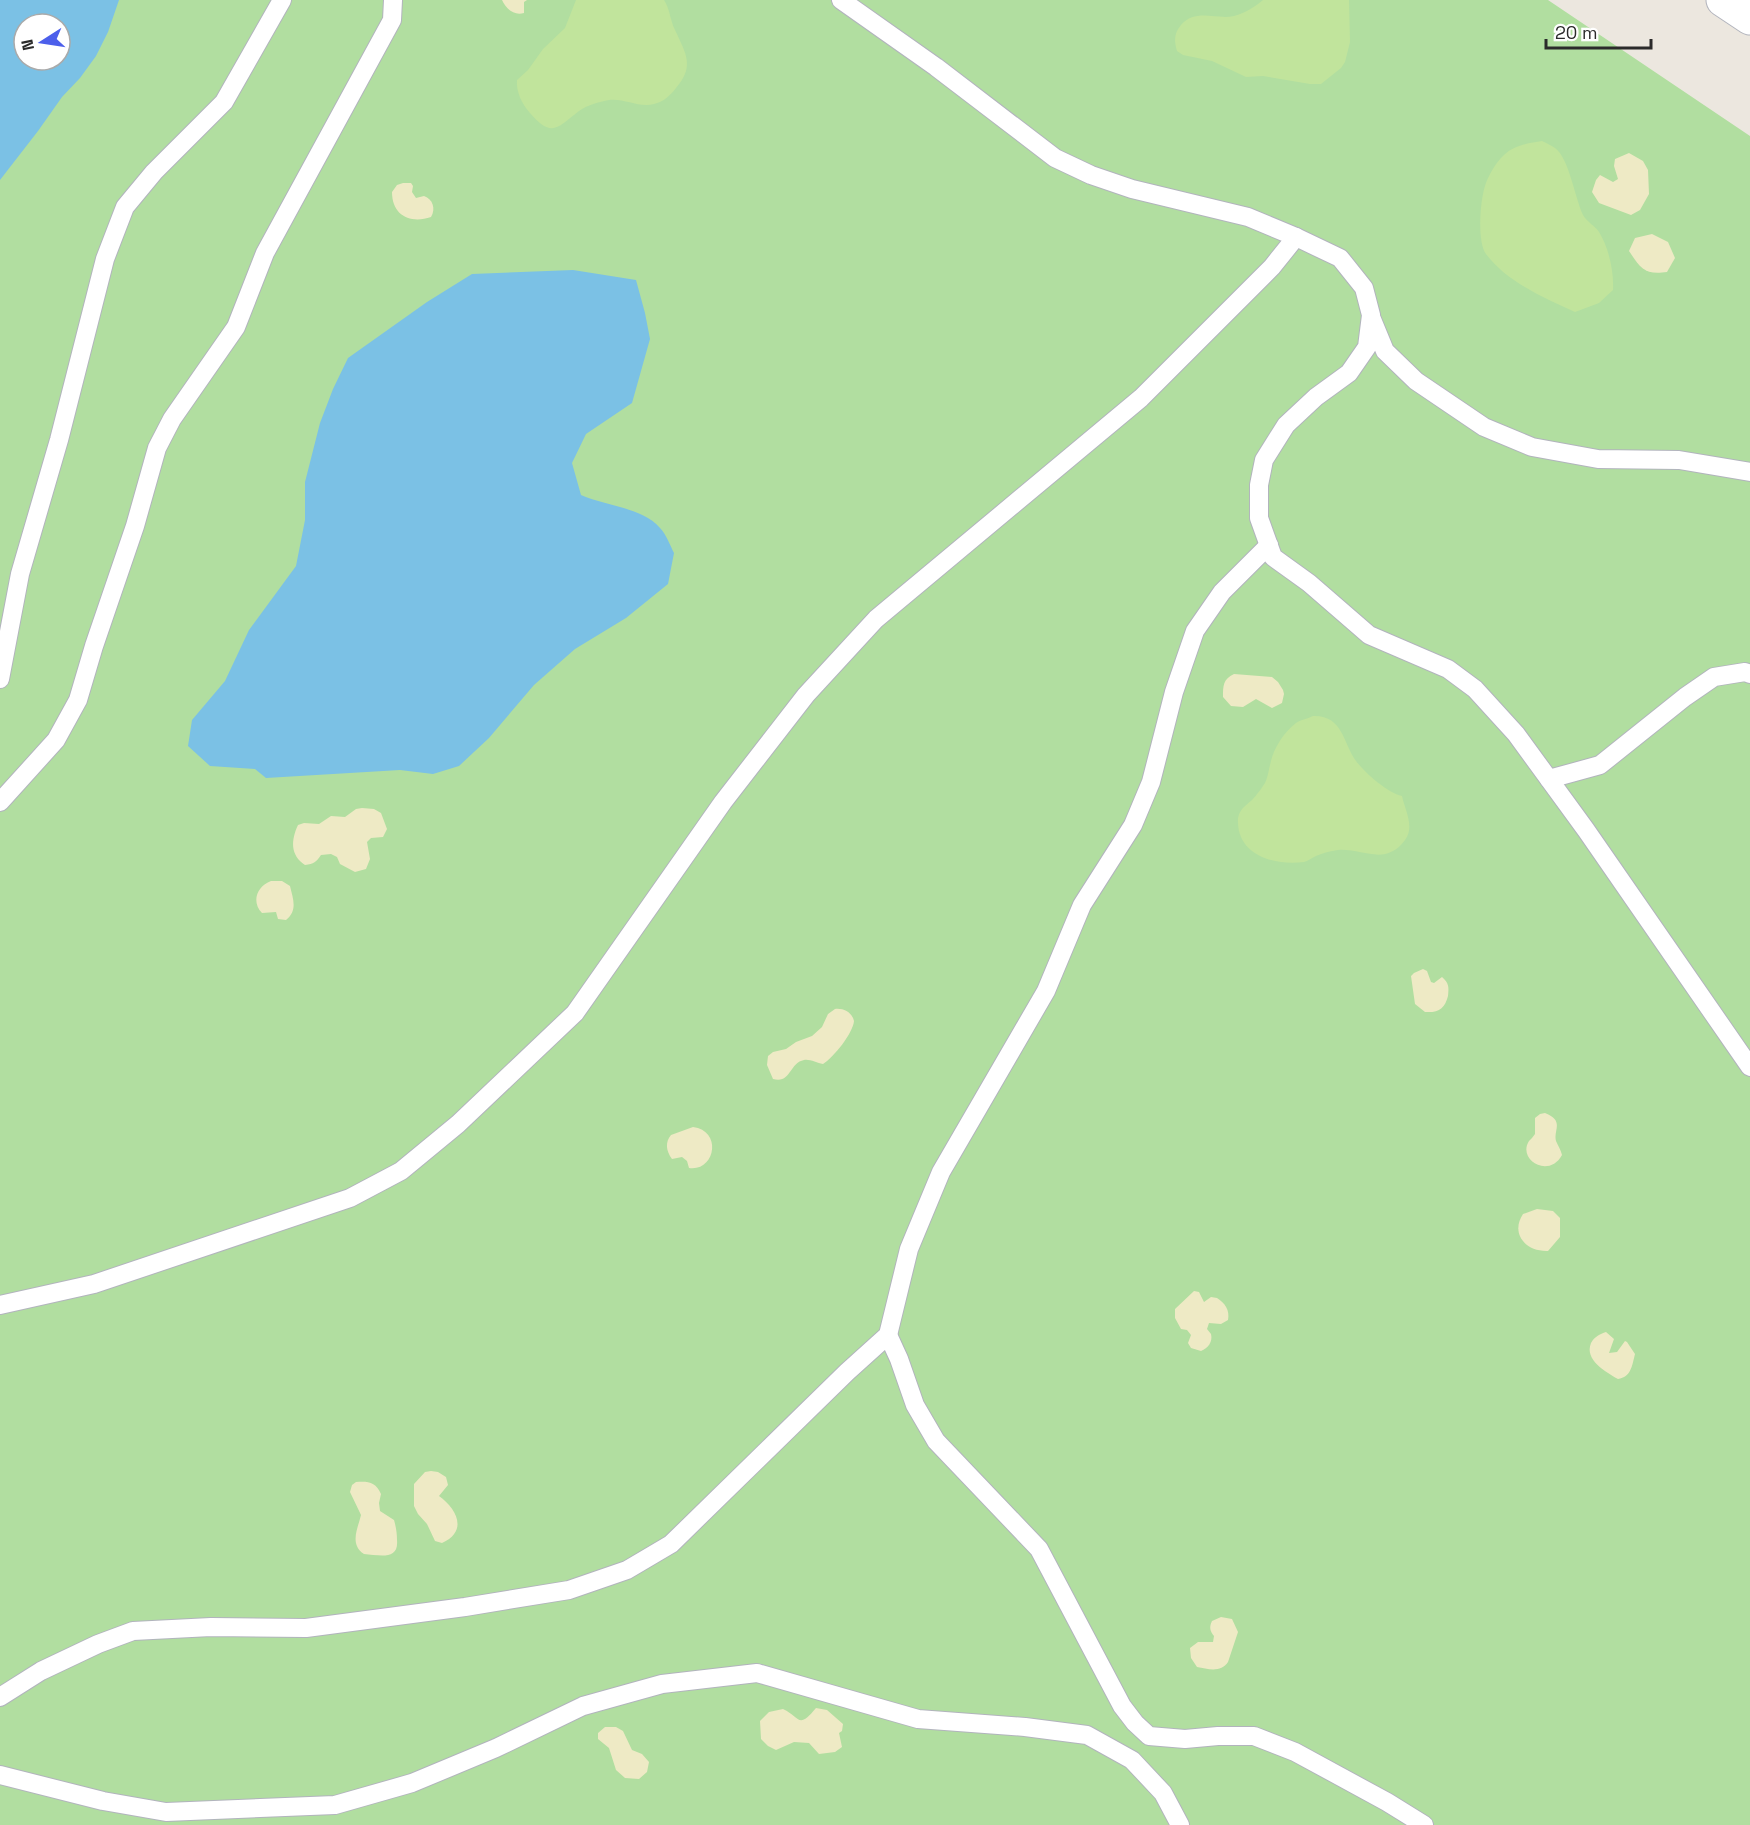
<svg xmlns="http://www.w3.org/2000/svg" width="1750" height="1825" font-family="'Space Grotesk',sans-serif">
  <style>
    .green { fill: #b1dea0; fill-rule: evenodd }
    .sand { fill: #eeeac5 }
    .pitch { fill: #c1e49c }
    .water { fill: #7bc1e5; fill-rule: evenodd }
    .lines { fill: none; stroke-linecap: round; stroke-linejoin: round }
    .lane-casing { stroke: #b2b4bd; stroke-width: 20 }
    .secondary-casing { stroke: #b2b4bd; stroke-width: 35 }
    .lane { stroke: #fff; stroke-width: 18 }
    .secondary { stroke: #fff; stroke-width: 33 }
  </style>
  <rect width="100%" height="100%" fill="#ece7df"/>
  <!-- green -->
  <path class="green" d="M0,0H1548L1750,136V1825H0ZM24,24H60V60H24Z"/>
  <!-- sand -->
  <g class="sand">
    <path d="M502,0H527L524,2V13C514,16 506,9 502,0Z"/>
    <polygon points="1629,153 1643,161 1648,170 1649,194 1640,210 1631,215 1599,203 1592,192 1596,180 1600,175 1613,182 1618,179 1614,166 1615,159"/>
    <path d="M403,183H411L413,186L412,192L416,198L424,196C433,199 436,209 431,217C411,224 392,216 392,192L397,185Z"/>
    <path d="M1652,234L1668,242L1675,258L1667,272C1645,275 1641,269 1629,251L1635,238Z"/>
    <path d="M1234,674L1272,677L1278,682L1283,690L1284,694L1282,703L1272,708L1256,699L1243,707L1231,706L1223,697C1223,686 1223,679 1234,674Z"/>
    <path d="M362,808L374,809L381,813L387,829L383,837L371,838L367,842L370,859L366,869L355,872L340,864L337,857L331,854L321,855C316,862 314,864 305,865C290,855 291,840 298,825L304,823L319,824L331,816L345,817L356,809Z"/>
    <path d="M271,881H282L290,886C293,899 298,910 286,920L278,919L276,912L262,913C251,902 257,886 271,881Z"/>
    <path d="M1423,969L1427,971L1431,982L1434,983L1442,977C1449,983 1449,987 1448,996C1445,1008 1439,1013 1425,1012L1415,1004L1411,976L1414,973Z"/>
    <path d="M835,1009C843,1008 852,1012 854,1021C853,1033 834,1057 823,1064C817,1063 810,1059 804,1060C789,1063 791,1084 773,1079L767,1065L768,1056L773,1052L786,1049L796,1042L812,1036L822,1027L828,1014Z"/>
    <path d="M1545,1113C1565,1121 1553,1130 1556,1141C1558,1146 1561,1150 1562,1155C1549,1179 1517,1160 1529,1141C1531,1139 1533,1137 1535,1134V1118L1540,1114Z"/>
    <path d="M693,1127C723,1131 715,1172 689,1168L687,1161L682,1157L672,1159C666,1151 665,1142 671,1135Z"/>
    <path d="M1537,1209L1553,1211L1560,1218V1237L1548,1251C1526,1252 1510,1234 1523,1214Z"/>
    <path d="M1194,1291L1199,1292L1204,1302L1211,1297L1217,1298C1225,1303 1230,1310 1228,1320L1221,1324L1209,1323L1207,1329L1211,1334C1213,1342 1208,1348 1201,1351L1191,1348L1188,1343L1191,1335L1187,1330L1181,1329L1175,1318V1309Z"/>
    <path d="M1606,1332L1614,1339L1609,1353L1617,1352L1625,1341L1627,1342L1635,1354C1632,1366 1631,1377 1618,1379C1606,1372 1584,1360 1591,1343C1594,1337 1600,1334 1606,1332Z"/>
    <path d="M431,1471L438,1472L446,1477L448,1485L439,1496C456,1508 469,1531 442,1543L435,1541L427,1524L418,1514L414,1506V1484L425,1472Z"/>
    <path d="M356,1482C368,1481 376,1482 381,1494L379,1503L380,1511L394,1520C396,1527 397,1533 397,1540C399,1561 379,1555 364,1554C349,1544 358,1528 361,1515L350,1492L352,1485Z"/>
    <path d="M1221,1617L1232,1619L1238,1632L1228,1662C1221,1673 1208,1669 1197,1667L1191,1658L1190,1648L1198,1642H1213L1214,1636C1210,1631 1209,1627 1212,1621Z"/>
    <path d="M816,1708L827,1710L843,1724L842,1731L839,1733L842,1747L835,1752L819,1754L809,1743L794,1742L776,1750L768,1746L761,1739L760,1721L769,1712L783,1709C800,1717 798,1730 816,1708Z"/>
    <polygon points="605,1727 616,1727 623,1731 632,1750 642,1754 649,1762 647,1772 639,1779 625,1778 616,1770 609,1748 598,1739 598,1733"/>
  </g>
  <!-- pitch -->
  <g class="pitch">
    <path d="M576,0H664C670,9 670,20 675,30C686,54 695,66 676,88C670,96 663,102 654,104C639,108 624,98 609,100C599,102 587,105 579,111C558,127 552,139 530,113C522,104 516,92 517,80L528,70L543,49L565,28Z"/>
    <path d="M1263,0H1349L1350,42L1345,62L1341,68L1321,84H1310L1263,76L1246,77L1212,61L1183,55L1177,51C1174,41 1174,33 1181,25C1196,8 1216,20 1234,16C1245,13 1255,7 1263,0Z"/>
    <path d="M1542,141C1546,143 1551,145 1555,148C1569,158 1575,198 1583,215C1587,222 1595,226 1599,232C1609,248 1614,272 1613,290L1599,303L1575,312C1544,298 1507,282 1486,254C1477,242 1480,201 1485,186C1488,176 1496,162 1504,155C1514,145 1529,143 1542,141Z"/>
    <path d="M1313,716C1343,715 1343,743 1356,761C1365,773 1388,793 1402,796C1405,810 1415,827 1405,840C1385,867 1363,848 1338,850C1330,851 1323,853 1316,856C1311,858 1308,861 1304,862C1276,866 1239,856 1238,823C1237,807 1250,805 1257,794C1260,791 1262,787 1265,783C1268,777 1269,768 1271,761C1274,748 1284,732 1296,723C1300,720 1307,719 1313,716Z"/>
  </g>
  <!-- water -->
  <g class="water">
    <path d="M0,0H119L108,32L96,56L80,78L62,97L38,131L0,180ZM24,24H60V60H24Z"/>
    <path d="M573,270L636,280L645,313L650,339L632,403L586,434L572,463L581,495C605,506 642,507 660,528C666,534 670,545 674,553L668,584L626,618L575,649L534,685L489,738L459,766L433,774L400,770L266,778L255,769L210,766L188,746L192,720L225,681L249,630L296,566L305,520V482L320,423L333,389L348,358L427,302L472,274Z"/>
  </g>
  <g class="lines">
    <!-- lane casing -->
    <g class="lane-casing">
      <g id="lane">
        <polyline points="841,0 936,67 1055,158 1091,175 1132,189 1248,217 1296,237 1340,258 1364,288 1371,315 1367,347 1349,373 1316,397 1286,425 1264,460 1259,485 1259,518 1273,557 1309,583 1369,635 1448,669 1475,689 1516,734 1586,830 1750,1067"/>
        <polyline points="1371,317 1385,351 1416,381 1484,427 1532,447 1598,459 1679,460 1750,472"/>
        <polyline points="0,679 20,574 59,440 105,259 125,207 154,172 224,102 282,0"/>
        <polyline points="1549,779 1600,765 1685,697 1714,677 1745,672 1750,674"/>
        <polyline points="0,802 56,740 78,700 94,646 135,526 157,448 172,419 236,327 265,253 392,20 393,0"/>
        <polyline points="0,1305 94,1284 350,1198 401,1171 458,1124 575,1013 723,802 806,695 876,619 1141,398 1272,267 1296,237"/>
        <polyline points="888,1335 899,1359 915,1405 936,1441 1039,1549 1122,1706 1135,1723 1149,1736 1185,1739 1218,1736 1254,1736 1295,1752 1387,1802 1424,1825"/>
        <polyline points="0,1697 41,1671 98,1644 133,1631 211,1627 306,1628 465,1607 569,1590 627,1570 671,1544 847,1372 888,1335 909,1249 941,1172 1046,991 1082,905 1133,825 1151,782 1174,692 1195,631 1222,592 1269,545"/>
        <polyline points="0,1775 103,1801 166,1812 335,1805 412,1783 496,1748 583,1706 662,1684 757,1673 918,1719 1025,1727 1087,1735 1132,1760 1163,1793 1180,1825"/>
      </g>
    </g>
    <!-- secondary casing -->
    <g class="secondary-casing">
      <polyline id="secondary" points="1723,0 1750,18"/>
    </g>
    <!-- lane -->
    <use href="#lane" class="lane"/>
    <!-- secondary -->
    <use href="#secondary" class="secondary"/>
  </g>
  <!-- north arrow -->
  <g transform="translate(42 42) rotate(258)"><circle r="28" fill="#ffffff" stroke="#aaaaaa" stroke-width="1.5"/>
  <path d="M0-4.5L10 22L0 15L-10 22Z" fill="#4c5feb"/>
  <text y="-9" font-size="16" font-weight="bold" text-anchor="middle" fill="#2b2b2b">N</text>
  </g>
  <!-- scale -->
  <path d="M1546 39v9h105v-9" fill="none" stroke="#2b2b2b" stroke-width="3"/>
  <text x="1555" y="39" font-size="18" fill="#2b2b2b" stroke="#ffffff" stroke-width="4.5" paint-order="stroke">20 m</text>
</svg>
